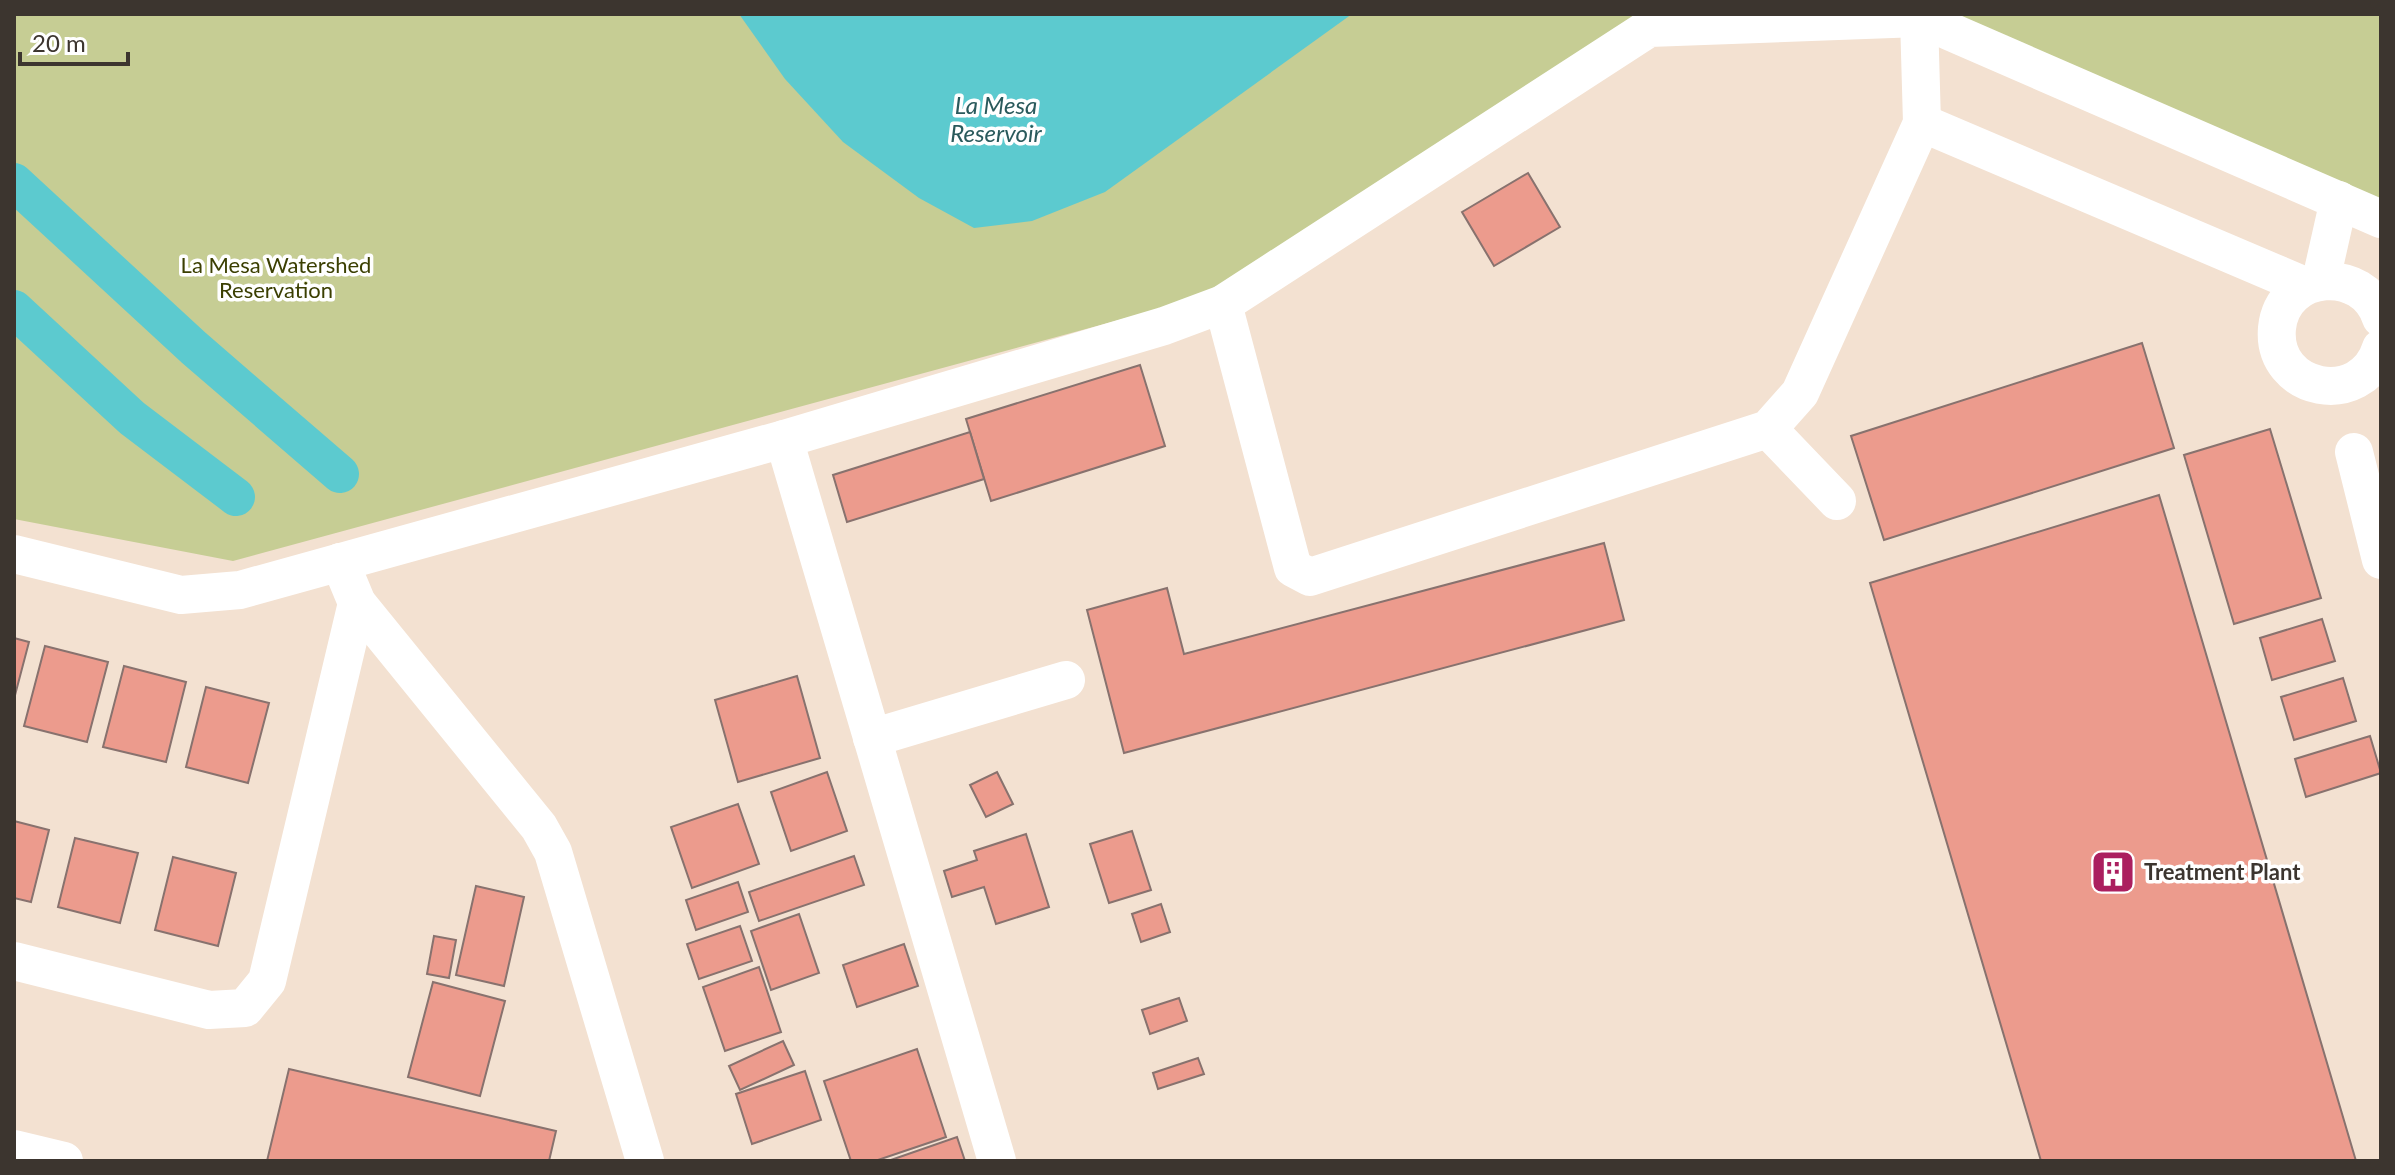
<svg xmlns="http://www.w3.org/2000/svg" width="2395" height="1175" font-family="Lato,sans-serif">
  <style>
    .green { fill: #c6cd94 }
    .water { fill: #5ccacf }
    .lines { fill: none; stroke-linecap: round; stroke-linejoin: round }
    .canal { stroke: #5ccacf; stroke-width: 38 }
    .building { fill: #ec9b8d; stroke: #88726e; stroke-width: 2 }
    .minor { stroke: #fff; stroke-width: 38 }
    .labels { text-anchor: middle; stroke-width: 7; stroke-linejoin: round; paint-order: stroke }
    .park-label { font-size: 22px; fill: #3b3f02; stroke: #fff }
    .poi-label { font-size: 22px; font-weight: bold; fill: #3c352f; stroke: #fff; text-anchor: start }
    .water-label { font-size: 24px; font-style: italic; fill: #2a5a5c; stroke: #fff }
  </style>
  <rect width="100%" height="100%" fill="#f3e1d1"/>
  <!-- green -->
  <polygon class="green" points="14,14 2381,14 2381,215 1941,16 1648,19 1233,289 233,561 14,519"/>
  <!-- water -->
  <polygon class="water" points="739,14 1352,14 1105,192 1032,221 974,228 919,198 843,142 785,79"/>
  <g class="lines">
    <!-- canal -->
    <g class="canal">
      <polyline points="14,182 194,348 340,474"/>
      <polyline points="14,309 132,418 236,497"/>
    </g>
  </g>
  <!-- building -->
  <g class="building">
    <polygon points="1528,173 1560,227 1494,266 1462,212"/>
    <polygon points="2142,343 2174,448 1884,540 1851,436"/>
    <polygon points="1140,365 1165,446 991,501 966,419"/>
    <polygon points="2270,429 2321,598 2234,624 2184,455"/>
    <polygon points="970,432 984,479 847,522 833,475"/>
    <polygon points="2159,495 2356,1161 2041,1161 1870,583"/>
    <polygon points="1604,543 1624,620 1124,753 1087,610 1167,588 1184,654"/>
    <polygon points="2322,619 2335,661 2272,680 2260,638"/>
    <polygon points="14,638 29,642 14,699"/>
    <polygon points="45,646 108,662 87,742 24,726"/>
    <polygon points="124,666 186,682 166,762 103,747"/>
    <polygon points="797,676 820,758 738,782 715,700"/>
    <polygon points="2343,678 2356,721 2294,740 2281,697"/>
    <polygon points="206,687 269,703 248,783 186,767"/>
    <polygon points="2370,736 2381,773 2306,797 2295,759"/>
    <polygon points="827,772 847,831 791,851 771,792"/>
    <polygon points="997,772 1013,804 986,817 970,785"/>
    <polygon points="738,804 759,864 692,888 671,827"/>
    <polygon points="14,821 49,830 31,902 14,898"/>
    <polygon points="1132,831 1151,890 1109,903 1090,844"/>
    <polygon points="1026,834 1049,907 996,924 984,887 952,897 944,871 977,860 974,851"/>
    <polygon points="75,838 138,853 120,923 58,907"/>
    <polygon points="854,856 864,885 759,921 749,892"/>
    <polygon points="173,857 236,873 218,946 155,930"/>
    <polygon points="738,882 748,912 696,930 686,900"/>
    <polygon points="476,886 524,897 504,986 456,975"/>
    <polygon points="1161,904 1170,932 1141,942 1132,914"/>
    <polygon points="799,914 819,973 771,990 751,931"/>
    <polygon points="740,926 752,961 699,979 687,944"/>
    <polygon points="434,936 456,940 449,978 427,974"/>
    <polygon points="904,944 918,986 857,1007 843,965"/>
    <polygon points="759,967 781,1032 725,1051 703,987"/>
    <polygon points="433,982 505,1001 480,1096 408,1077"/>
    <polygon points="1179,998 1187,1021 1150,1034 1142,1010"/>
    <polygon points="783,1041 794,1065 740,1090 729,1066"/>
    <polygon points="917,1049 946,1137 875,1161 851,1161 824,1081"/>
    <polygon points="1198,1058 1204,1074 1158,1089 1153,1073"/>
    <polygon points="289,1069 556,1131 549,1161 267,1161"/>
    <polygon points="805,1071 821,1120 752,1144 736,1094"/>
    <polygon points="957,1137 965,1161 888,1161"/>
  </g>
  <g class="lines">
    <!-- minor -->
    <g class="minor">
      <polyline points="1922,123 2305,286"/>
      <polyline points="2321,280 2339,200"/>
      <polyline points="1223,304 1293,568 1310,577 1768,429 1800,393 1922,123 1919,18"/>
      <path d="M2381,318C2364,265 2283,270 2277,328C2271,392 2362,409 2381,348"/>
      <polyline points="1768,429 1837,501"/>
      <polyline points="784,439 997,1161"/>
      <polyline points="2354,452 2381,560"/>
      <polyline points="14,554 181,595 240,590 784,439 1164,326 1223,304 1649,28 1919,18 2381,219"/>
      <polyline points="340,562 357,603 539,827 553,852 645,1161"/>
      <polyline points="872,738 1066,680"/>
      <polyline points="14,961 209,1010 245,1008 267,981 357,603"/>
      <polyline points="14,1149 64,1161"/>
    </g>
  </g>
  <!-- icons -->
  <defs>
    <g id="building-square" transform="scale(2.3)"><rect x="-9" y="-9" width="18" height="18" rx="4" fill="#ab1f5f" stroke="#fff"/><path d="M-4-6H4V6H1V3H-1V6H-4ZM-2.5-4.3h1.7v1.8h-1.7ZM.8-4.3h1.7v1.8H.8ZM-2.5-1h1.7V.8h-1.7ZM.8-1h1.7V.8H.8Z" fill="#fff"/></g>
  </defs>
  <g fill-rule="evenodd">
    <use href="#building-square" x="2113" y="872"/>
  </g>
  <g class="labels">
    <!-- park labels -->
    <g class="park-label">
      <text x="276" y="273">La Mesa Watershed<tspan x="276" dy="25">Reservation</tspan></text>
    </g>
    <!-- poi labels -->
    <g class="poi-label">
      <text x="2144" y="880">Treatment Plant</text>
    </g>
    <!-- water labels -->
    <g class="water-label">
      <text x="996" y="114">La Mesa<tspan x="996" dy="28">Reservoir</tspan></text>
    </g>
  </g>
  <!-- border -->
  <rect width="2395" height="1175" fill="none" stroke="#3c352f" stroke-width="32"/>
  <!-- scale -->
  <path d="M20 52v12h108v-12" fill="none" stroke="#3c352f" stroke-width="4"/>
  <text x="32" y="52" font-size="24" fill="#3c352f" stroke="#ffffff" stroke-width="6" paint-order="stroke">20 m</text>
</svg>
